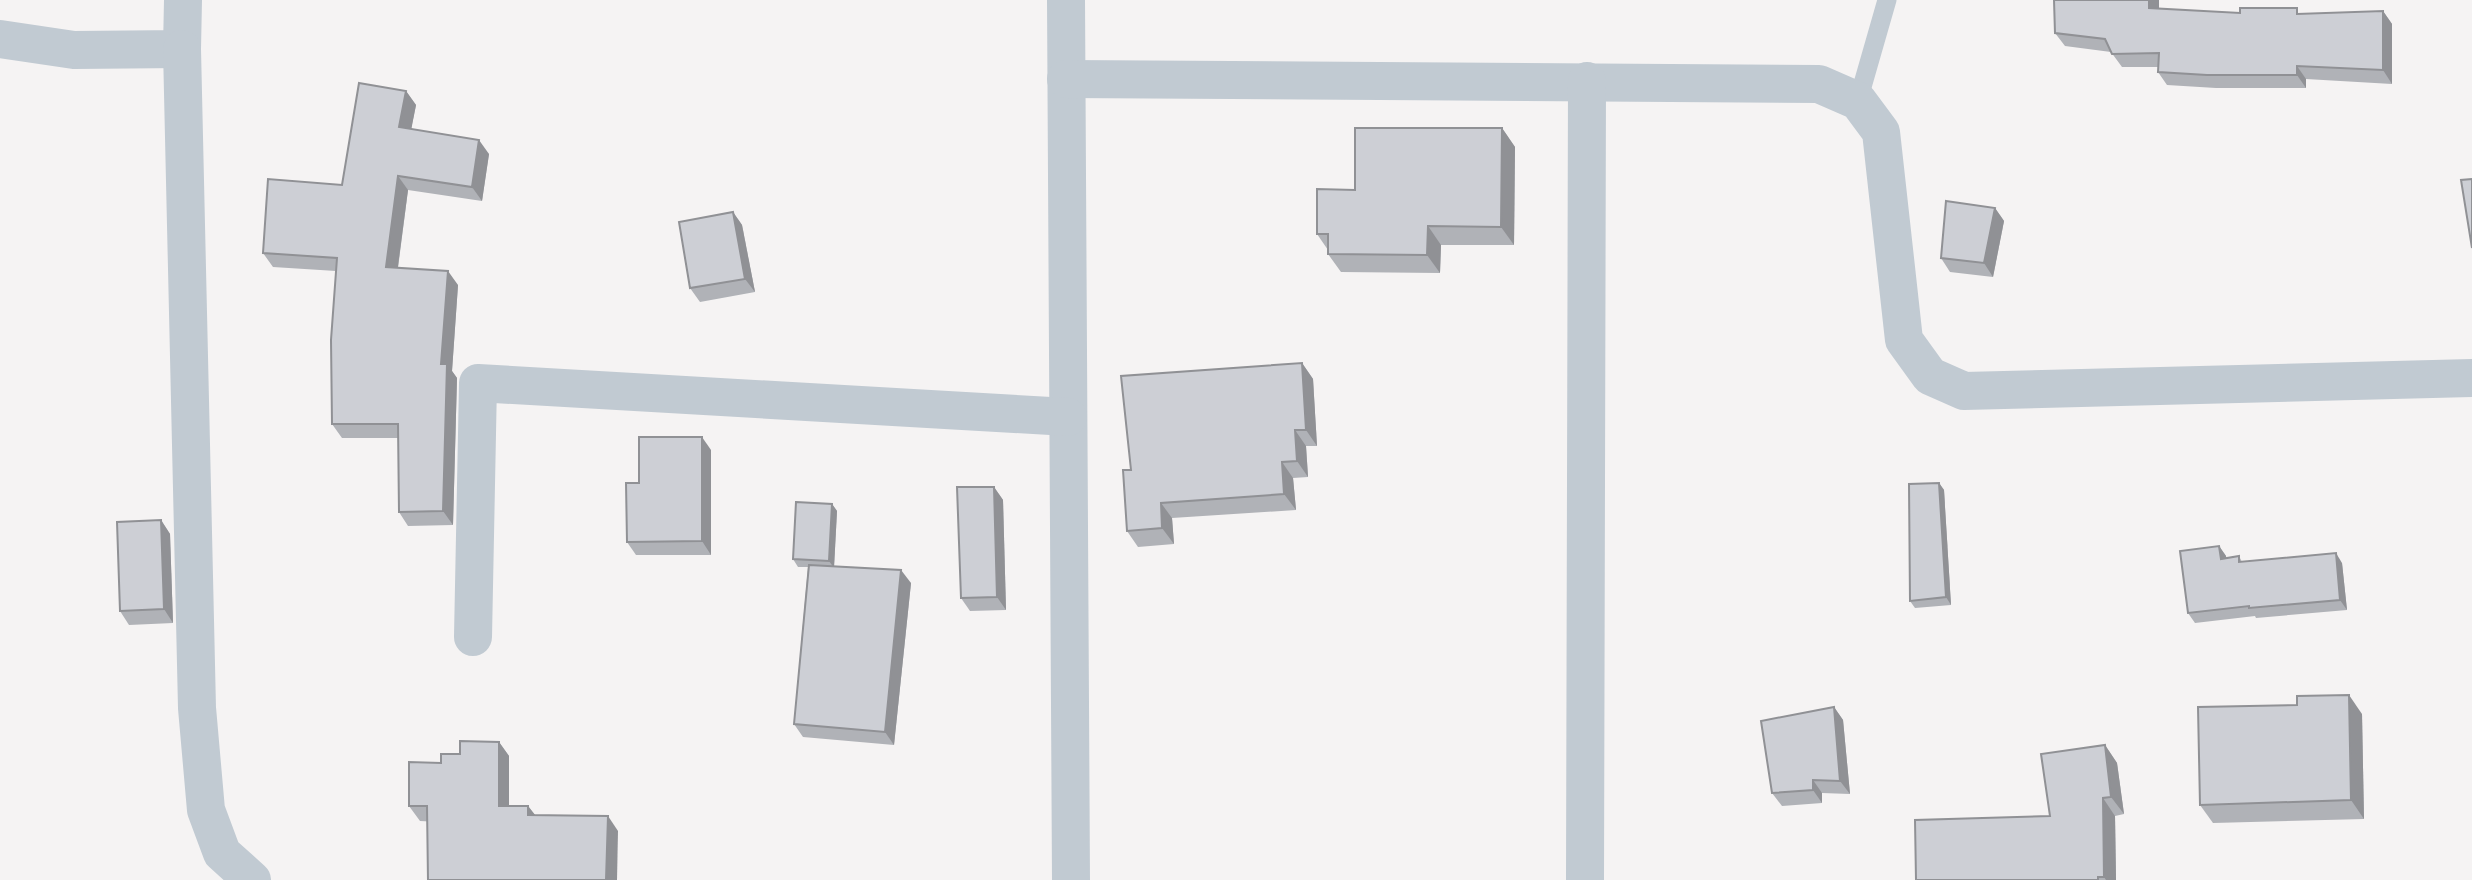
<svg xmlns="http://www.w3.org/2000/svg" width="2472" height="880" font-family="'Fira Sans Condensed',sans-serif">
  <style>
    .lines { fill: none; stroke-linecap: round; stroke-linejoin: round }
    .service { stroke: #c1cad2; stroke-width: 19 }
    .minor { stroke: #c1cad2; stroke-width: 38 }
    .wall { fill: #b0b2b7 }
    .shaded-wall { fill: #909195 }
    .building { fill: #cdcfd5; stroke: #909195; stroke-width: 2 }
  </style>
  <rect width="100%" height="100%" fill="#f5f3f3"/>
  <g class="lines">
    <!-- service -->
    <polyline class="service" points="1858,101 1887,0"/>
    <!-- minor -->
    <g class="minor">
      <polyline points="1066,0 1071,880"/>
      <polyline points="0,39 74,50 182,49 183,0"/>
      <polyline points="182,49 197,708 206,810 222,853 252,880"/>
      <polyline points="1066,79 1819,84 1858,101 1881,132 1904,340 1930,376 1964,391 2472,378"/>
      <polyline points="473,637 478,383 1068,417"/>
      <polyline points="1585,880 1587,81"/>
    </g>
  </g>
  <!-- wall -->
  <g class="wall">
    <polygon points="2159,9 2240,13 2301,14 2383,11 2392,24 2392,84 2306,79 2306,88 2216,88 2167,85 2158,72 2158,67 2122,67 2111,52 2065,46 2055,33"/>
    <polygon points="406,91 416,105 411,129 489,154 482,201 408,190 398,268 458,285 452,371 457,378 453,525 408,526 399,512 398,438 342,438 332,424 336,271 273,267 263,253 342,185"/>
    <polygon points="1502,128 1515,147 1514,245 1441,245 1440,273 1341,272 1328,254 1328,250 1317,234 1355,190"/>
    <polygon points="1995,208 2004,221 1993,277 1950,272 1941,258"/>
    <polygon points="733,212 742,225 755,292 700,302 690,288"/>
    <polygon points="1302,363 1313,379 1317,446 1306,446 1308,477 1293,478 1296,510 1172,518 1174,544 1138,547 1127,531 1131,470"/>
    <polygon points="711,450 711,555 636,555 627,542 639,483"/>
    <polygon points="1939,483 1944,490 1951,605 1915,608 1910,601"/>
    <polygon points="994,487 1003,500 1006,610 970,611 961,598"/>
    <polygon points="832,504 837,511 834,566 911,583 894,745 803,737 794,724 808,567 798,567 793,559"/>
    <polygon points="161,520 170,534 173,623 129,625 120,611"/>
    <polygon points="2219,546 2226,556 2226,558 2239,556 2242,562 2342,563 2347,610 2256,618 2255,616 2195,623 2188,613"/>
    <polygon points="1834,707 1843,720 1850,794 1822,793 1822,803 1782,806 1772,793"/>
    <polygon points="2362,714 2364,819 2213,823 2200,805"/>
    <polygon points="499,742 509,756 509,806 528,806 535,815 618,831 420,821 409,806 441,763"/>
    <polygon points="2105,745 2117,763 2124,814 2115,816 2116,880 1916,880 2050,816"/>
  </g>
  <!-- shaded-wall -->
  <g class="shaded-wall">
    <polygon points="2149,0 2159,0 2159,22 2149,8"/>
    <polygon points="2383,11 2392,24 2392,84 2383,70"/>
    <polygon points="2297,66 2306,79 2306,88 2297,75"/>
    <polygon points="406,91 416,105 409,141 399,127"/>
    <polygon points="1502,128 1515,147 1514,245 1501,227"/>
    <polygon points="479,140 489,154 482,201 472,187"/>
    <polygon points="398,176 408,190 396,281 386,267"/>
    <polygon points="1995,208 2004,221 1993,277 1984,263"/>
    <polygon points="733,212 742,225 755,292 745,279"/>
    <polygon points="1428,226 1441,245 1440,273 1427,255"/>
    <polygon points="448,271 458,285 452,371 457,378 453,525 443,511 441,364"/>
    <polygon points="1302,363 1313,379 1317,446 1306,430"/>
    <polygon points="1295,430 1306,446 1308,477 1297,461"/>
    <polygon points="702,437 711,450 711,555 702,541"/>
    <polygon points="1282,462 1293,478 1296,510 1284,494"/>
    <polygon points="1939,483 1944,490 1951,605 1946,597"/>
    <polygon points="994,487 1003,500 1006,610 997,597"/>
    <polygon points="1161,503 1172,518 1174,544 1162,528"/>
    <polygon points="832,504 837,511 834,568 829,561"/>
    <polygon points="161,520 170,534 173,623 164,609"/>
    <polygon points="2219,546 2226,556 2228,569 2221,559"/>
    <polygon points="2336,553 2342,563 2347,610 2340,600"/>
    <polygon points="901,570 911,583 894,745 885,732"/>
    <polygon points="2349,695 2362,714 2364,819 2351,800"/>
    <polygon points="1834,707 1843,720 1850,794 1840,781"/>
    <polygon points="499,742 509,756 509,821 499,806"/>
    <polygon points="2105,745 2117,763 2124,814 2111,797"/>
    <polygon points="1813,780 1822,793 1822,803 1813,790"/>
    <polygon points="2103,798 2115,816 2116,880 2106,880 2104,877"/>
    <polygon points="528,806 539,820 528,815"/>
    <polygon points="608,816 618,831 617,880 606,880"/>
  </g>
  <!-- building -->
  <g class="building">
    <polygon points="2054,0 2149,0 2149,8 2240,13 2240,8 2297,8 2297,14 2383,11 2383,70 2297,66 2297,75 2207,75 2158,72 2159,53 2112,54 2105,39 2055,33"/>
    <polygon points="359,83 406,91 399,127 479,140 472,187 398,176 386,267 448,271 441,364 447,364 443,511 399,512 398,424 332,424 331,340 337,258 263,253 268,179 342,185"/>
    <polygon points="1355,128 1502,128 1501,227 1428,226 1427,255 1328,254 1328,234 1317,234 1317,189 1355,190"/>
    <polygon points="2472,179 2472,248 2461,180"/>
    <polygon points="1946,201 1995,208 1984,263 1941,258"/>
    <polygon points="733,212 745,279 690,288 679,222"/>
    <polygon points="1302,363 1306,430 1295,430 1297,461 1282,462 1284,494 1161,503 1162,528 1127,531 1123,470 1131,470 1121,376"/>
    <polygon points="639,437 702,437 702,541 627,542 626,483 639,483"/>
    <polygon points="1939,483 1946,597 1910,601 1909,484"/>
    <polygon points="957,487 994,487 997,597 961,598"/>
    <polygon points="796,502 832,504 829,561 793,559"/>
    <polygon points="161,520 164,609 120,611 117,522"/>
    <polygon points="2219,546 2221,559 2239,556 2239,562 2336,553 2340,600 2249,608 2249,606 2188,613 2180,551"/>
    <polygon points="809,565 901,570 885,732 794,724"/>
    <polygon points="2349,695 2351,800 2200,805 2198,707 2297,705 2297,696"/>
    <polygon points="1834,707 1840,781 1813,780 1813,790 1772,793 1761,721"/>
    <polygon points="460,741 499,742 499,806 528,806 528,815 608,816 606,880 428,880 427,806 409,806 409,762 441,763 441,754 460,754"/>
    <polygon points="2105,745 2111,797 2103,798 2104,877 2098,877 2098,880 1916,880 1915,820 2050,816 2041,754"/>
  </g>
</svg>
